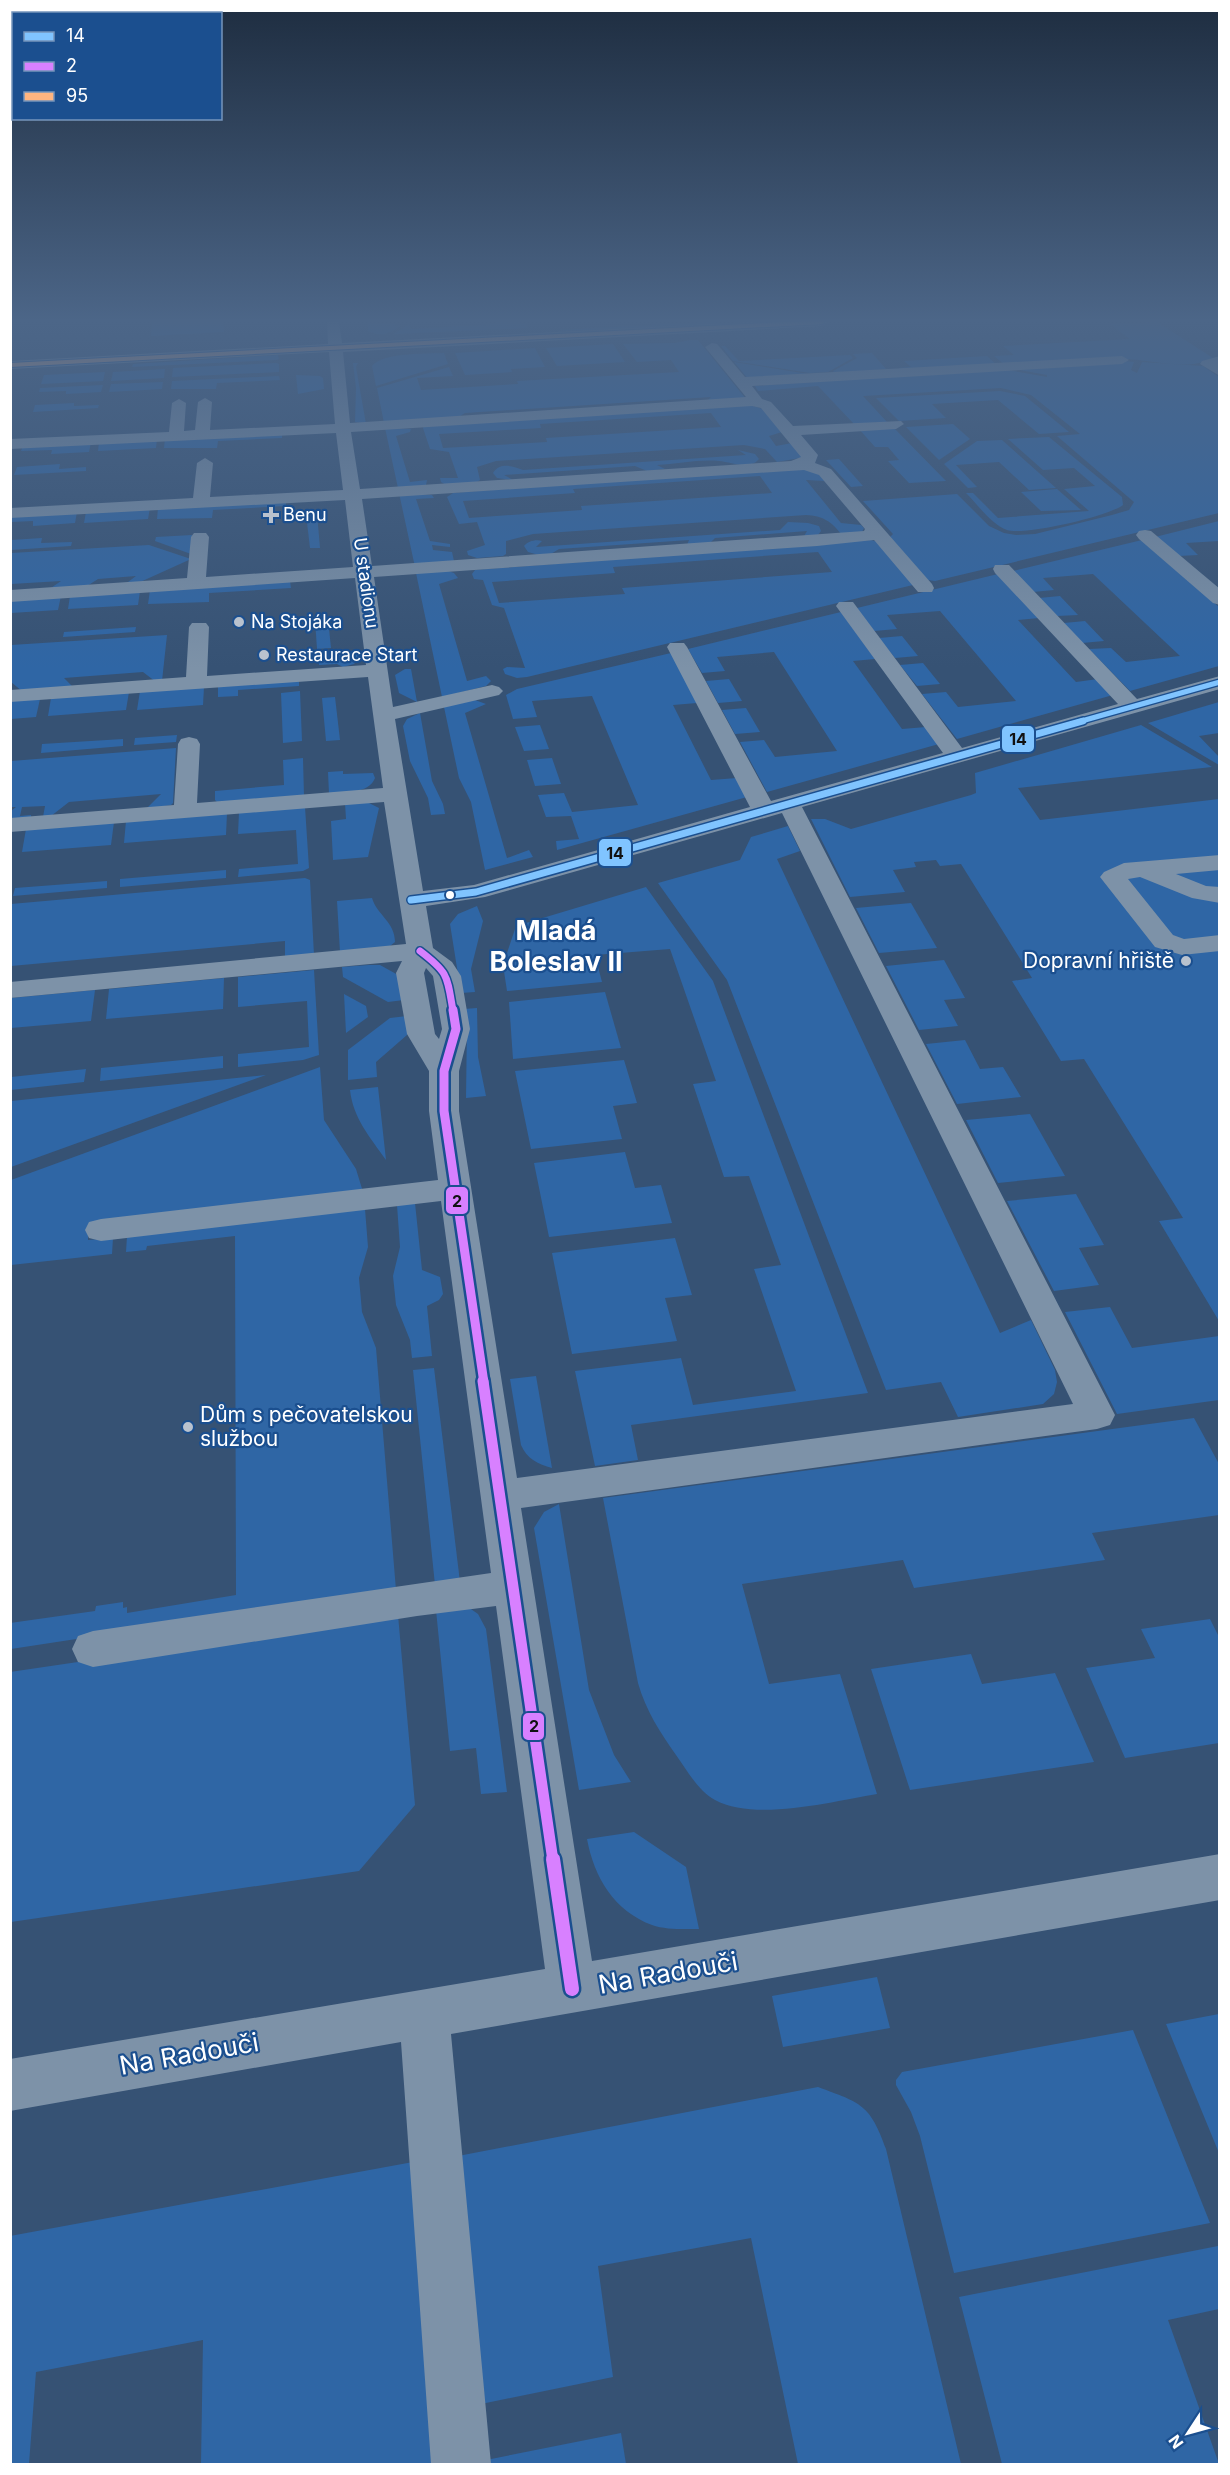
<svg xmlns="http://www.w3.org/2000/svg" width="1230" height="2475" font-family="Inter,sans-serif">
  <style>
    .green { fill: #2f66a5; fill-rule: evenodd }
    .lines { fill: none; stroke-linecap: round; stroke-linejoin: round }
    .minor { fill: #7d92a8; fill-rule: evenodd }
    .bus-1-far1-casing { stroke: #1b4f8f; stroke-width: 8 }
    .bus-1-casing { stroke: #1b4f8f; stroke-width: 10 }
    .bus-2-far3-casing { stroke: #1b4f8f; stroke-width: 10 }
    .bus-2-far2-casing { stroke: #1b4f8f; stroke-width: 14 }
    .bus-2-far1-casing { stroke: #1b4f8f; stroke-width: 16 }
    .bus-2-casing { stroke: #1b4f8f; stroke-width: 19 }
    .bus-3-casing { stroke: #1b4f8f; stroke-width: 6 }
    .bus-1-far1 { stroke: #80c4ff; stroke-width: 5 }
    .bus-1 { stroke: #80c4ff; stroke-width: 7 }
    .bus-2-far3 { stroke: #d880ff; stroke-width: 7 }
    .bus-2-far2 { stroke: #d880ff; stroke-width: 9 }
    .bus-2-far1 { stroke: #d880ff; stroke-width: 11 }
    .bus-2 { stroke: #d880ff; stroke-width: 14 }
    .bus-3 { stroke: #ffb580; stroke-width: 4 }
    .poi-dot { fill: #b9c2ce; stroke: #1b4f8f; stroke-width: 2 }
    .bus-dot { fill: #fff; stroke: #1b4f8f; stroke-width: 2 }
    .labels { text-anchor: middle; stroke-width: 4.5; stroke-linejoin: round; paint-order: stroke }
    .far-poi-label { font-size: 18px; fill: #fff; stroke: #1b4f8f; text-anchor: start }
    .far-street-label { font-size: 18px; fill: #fff; stroke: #1b4f8f }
    .poi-label { font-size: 21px; fill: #fff; stroke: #1b4f8f; text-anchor: end }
    .near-street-label { font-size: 26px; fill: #fff; stroke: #1b4f8f }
    .district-label { font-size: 27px; font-weight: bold; fill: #fff; stroke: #1b4f8f }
    .line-badge { stroke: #1b4f8f; stroke-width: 2 }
    .pale-badge-label { font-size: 16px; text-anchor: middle; font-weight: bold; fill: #111 }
  </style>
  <rect width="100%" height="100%" fill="#365274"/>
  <!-- green -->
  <g class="green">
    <polygon points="152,322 223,322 224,332 151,336"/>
    <path d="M368,322L402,325C390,333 382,338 368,331Z"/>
    <polygon points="495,322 518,322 526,324 528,328 394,334 409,324 411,329 496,324"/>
    <polygon points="705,322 716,322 720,325 566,331 557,330"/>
    <path d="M1157,322L1213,358C1188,372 1150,359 1122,359C1083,359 1044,363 1005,365L994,356L1014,355L1003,346L1130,339L1110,324Z"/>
    <polygon points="690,340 698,340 746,399 706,402 711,397 465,413 457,418 384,423 377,388 449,367 453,376 417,378 421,390 518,384 517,381 679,372 671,360 637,362 623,344 675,343"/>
    <polygon points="613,344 625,362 557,366 546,348"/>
    <polygon points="721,346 725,346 739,361 850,355 853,358 828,372 810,373 733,361"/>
    <polygon points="535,348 545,367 511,369 512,372 465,375 455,353"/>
    <path d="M444,353L448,364L376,386L372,366C383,352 426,354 444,353Z"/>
    <polygon points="872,353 886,369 837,375 833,371 857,358 853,354"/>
    <polygon points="278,355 279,359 276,360 132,367 133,364"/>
    <polygon points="987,356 998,366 903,371 899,368 911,367 904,361"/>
    <polygon points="1124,361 1134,362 1131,370 1137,373 1142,362 1203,366 1219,377 1219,513 935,581 928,580 890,537 893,534 863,501 957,494 989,526 1004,533 1016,535 1035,534 1112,515 1129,510 1134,502 1057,436 1080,434 1031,395 1001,388 863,396 887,422 854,424 818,386 758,391 755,386 1002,369 1047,377 1047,375 1010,368"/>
    <polygon points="734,362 808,374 749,380"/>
    <polygon points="276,363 279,364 279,372 172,377 173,368"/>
    <polygon points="353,363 358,363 356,367 366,424 355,422 356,388"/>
    <polygon points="165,369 164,378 111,381 113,372"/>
    <polygon points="105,372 103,381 41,384 44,375"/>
    <polygon points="296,375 320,376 323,378 324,389 298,394"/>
    <polygon points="279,376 280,380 217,383 216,389 171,389 172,381"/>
    <polygon points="163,382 162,389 109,392 111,384"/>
    <polygon points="103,385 101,392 66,394 66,391 39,392 40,388"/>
    <polygon points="1000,391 1025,396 1069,432 1039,434 998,400 932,404 946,418 899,421 876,398"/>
    <polygon points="74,403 74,406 99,405 98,408 33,412 35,405"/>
    <path d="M746,404L763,409L782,432L769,436L776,446L792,443L802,457L800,458L777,462L765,449L744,445L496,461L477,467L480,480L477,482L446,485L441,482L440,478H458L449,452L430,449L423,428L424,426ZM711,413L721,427L546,438L547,442L443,448L439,434L541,428L540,424Z"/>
    <polygon points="953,424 970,439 939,460 906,427"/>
    <polygon points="893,427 946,481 909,483 888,461 899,460 888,447 875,447 859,429"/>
    <polygon points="385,428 411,429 410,432 396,436 410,482 427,480 426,485 398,488"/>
    <polygon points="282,435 282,438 218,441 217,448 164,448 165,438"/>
    <path d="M1049,437L1122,497L1123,505C1109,516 1024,536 1007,530C992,525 978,505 966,493H973L998,518L1089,511L1064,489L1095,486L1074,468L1043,470L1008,439Z"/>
    <polygon points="157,439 156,448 98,451 99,442"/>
    <polygon points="1002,440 1056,488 1029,490 999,462 956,465 977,487 968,488 944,464 977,441"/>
    <polygon points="91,442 89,452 51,454 52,450 21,451 23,446"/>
    <path d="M738,450L755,454L759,459C749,471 732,462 719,461C699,459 677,464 657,465L665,469L647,471L635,466L504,475L513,480L497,478L493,473C500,462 513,466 523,470L746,455Z"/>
    <polygon points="839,459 863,486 851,487 826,460"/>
    <polygon points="60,464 59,469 86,467 86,471 14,475 17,467"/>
    <path d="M801,468L817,472L825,481L806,480L841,523L861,525L864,528L862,532L842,535C831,521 823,516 806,515L533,534L506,541V554L503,556L477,558L468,555L467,551L485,545L477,522L459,524L447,497L453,493L492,490ZM760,476L772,493L581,506L582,510L469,518L463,501L575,493L573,489Z"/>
    <polygon points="1057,489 1081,510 1041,511 1021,492"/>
    <polygon points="399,493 432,495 434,498 416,499 430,541 450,544 450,547 432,545 433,550 452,552 454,561 415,567"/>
    <polygon points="286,500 286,506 213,510 212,518 157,519 158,508"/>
    <polygon points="150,508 148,519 84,523 86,512"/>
    <polygon points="77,512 75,523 33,526 33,521 11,522 11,516"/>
    <polygon points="317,513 320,548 310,548 306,514"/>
    <polygon points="1219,521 1219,541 1186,543 1198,555 1178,556 1155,537"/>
    <path d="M788,522L808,523L819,526L821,531L818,535L803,538L807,531L715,538L708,545H687L689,540L559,549L546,557L528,552L524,546C528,541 536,539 542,541L536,547L780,530Z"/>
    <polygon points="192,535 191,554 155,541 156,537"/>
    <polygon points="42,538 41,543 72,542 71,546 11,550 11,540"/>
    <path d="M871,540L878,542L913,585L527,677L517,678L505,674L503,669L507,667L525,668L504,608L492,605L483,580L474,579L472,574L475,570ZM818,552L832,572L622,588L625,594L499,603L492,582L615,573L613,567Z"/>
    <polygon points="1142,540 1219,607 1219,666 1130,691 1089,649 1111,648 1126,662 1180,656 1093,574 1043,578 1054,590 1033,592 1013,571"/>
    <polygon points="149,545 191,559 138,583 124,585 136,576 98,579 84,588 48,590 61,581 11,584 11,553"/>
    <polygon points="448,571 454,573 458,578 439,584 467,681 486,676 491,681 486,686 442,697 416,573"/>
    <polygon points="998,574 1039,618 1018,620 1076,682 1098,679 1113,695 957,739 922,694 946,692 958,707 1016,701 940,611 887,615 897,629 874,631 857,608"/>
    <polygon points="290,581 291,588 209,593 209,602 148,604 150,590"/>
    <polygon points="140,591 138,605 68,609 70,596"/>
    <polygon points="61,596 58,610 11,613 11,599"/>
    <polygon points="1060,596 1078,615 1057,616 1039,598"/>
    <polygon points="841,612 875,659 853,661 902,729 926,727 939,744 767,792 740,742 764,740 775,757 837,751 774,652 717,657 725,671 702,673 688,649"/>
    <polygon points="328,619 331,648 317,649 315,620"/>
    <polygon points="1085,621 1104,641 1082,643 1064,623"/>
    <polygon points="136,627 135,632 63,637 64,632"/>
    <polygon points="167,635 162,681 156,682 143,672 64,678 74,688 22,691 11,682 11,645"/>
    <polygon points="902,636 918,656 895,658 879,638"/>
    <polygon points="356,651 359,653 360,657 354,664 343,667 337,664 319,665 318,654"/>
    <polygon points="671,653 697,703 673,705 711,780 737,778 747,797 557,850 556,841 579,839 571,816 546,817 538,795 564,793 572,812 638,805 592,696 532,701 537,717 513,719 506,695 517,689"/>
    <polygon points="923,663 940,684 917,686 900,665"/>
    <polygon points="405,669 411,669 417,702 399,693 395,675"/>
    <polygon points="729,679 742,701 718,703 706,681"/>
    <polygon points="299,680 299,686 238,690 238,696 218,697 218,686"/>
    <polygon points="204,687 203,705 137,710 140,691"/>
    <polygon points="300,691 302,741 283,743 281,693"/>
    <polygon points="129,692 126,710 48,716 51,698"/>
    <polygon points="335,697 340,740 326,741 322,698"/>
    <polygon points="40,699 36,717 11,719 11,701"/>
    <polygon points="475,700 486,704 465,713 507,858 529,850 533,857 485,870 471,802 459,778 444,707"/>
    <polygon points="1219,702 1219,733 1199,736 1219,757 1219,765 1148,723"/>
    <polygon points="746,708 760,732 735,734 722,710"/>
    <polygon points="420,713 432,781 443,804 445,814 431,815 428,798 410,761 403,726 407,719"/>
    <polygon points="540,725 549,749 524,751 515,727"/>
    <polygon points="1141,725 1212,767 1018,788 1040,820 1219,799 1219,1321 1159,1221 1183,1218 1084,1059 1061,1061 1012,981 1032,978 961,864 940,866 936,860 914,862 916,867 893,870 905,892 850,897 811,819 825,819 851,829 971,795 976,793 975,773"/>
    <polygon points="177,735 176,742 134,745 135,738"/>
    <polygon points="123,739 123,746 41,753 42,744"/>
    <polygon points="176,748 173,803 171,805 146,809 161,794 69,802 51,816 43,817 45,806 22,807 20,816 31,815 31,818 11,820 11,811 16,807 11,807 11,761"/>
    <polygon points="303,758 304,796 217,802 215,800 215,791 284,785 283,760"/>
    <polygon points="552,758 561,784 535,786 527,760"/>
    <path d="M343,771V774L373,773L375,778C369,794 344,792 329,794L328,772Z"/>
    <polygon points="345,803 369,803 379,808 368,857 333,860 331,821 346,819"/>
    <polygon points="305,807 309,868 303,871 238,877 239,869 298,864 296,830 238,834 239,812"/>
    <polygon points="227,813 226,835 124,843 126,821"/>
    <polygon points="114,822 111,845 22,852 26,829"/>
    <polygon points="788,826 800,851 777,859 1000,1333 1031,1320 1055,1370 1057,1382 1054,1394 1043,1404 958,1417 941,1382 886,1390 727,980 658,883 740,860 751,837"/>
    <polygon points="226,870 226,878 120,887 120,879"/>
    <polygon points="305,878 310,880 314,955 285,957 285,941 11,966 11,904"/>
    <polygon points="107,881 107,888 13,896 15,888"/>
    <polygon points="646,887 713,981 868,1393 631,1425 638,1460 595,1466 575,1371 681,1358 693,1405 796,1391 754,1269 781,1265 749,1176 724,1177 693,1084 716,1081 670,949 595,955 602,982 507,991 503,965 516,926"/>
    <path d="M372,898C377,915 395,922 395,942L390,946L340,952L337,901Z"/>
    <polygon points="911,903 937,948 879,953 856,908"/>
    <polygon points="477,906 483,921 471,969 475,992 461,993 450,924 458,914"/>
    <polygon points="944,960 965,998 944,1000 958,1026 919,1030 886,966"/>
    <polygon points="369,965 380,965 398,975 404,1000 388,1002 343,977 342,967"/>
    <polygon points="314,970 319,1055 303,1060 238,1067 238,1054 309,1047 307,1001 238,1007 238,977"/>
    <polygon points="224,978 223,1009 106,1019 109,989"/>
    <polygon points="95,990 91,1021 11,1028 11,998"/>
    <polygon points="605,992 621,1048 513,1059 509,1002"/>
    <polygon points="344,994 366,1006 368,1017 346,1033"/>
    <polygon points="477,1008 478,1057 486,1096 466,1098 467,1023 464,1009"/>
    <polygon points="407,1016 407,1035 376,1062 377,1077 348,1080 348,1050 390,1018"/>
    <polygon points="965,1040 980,1069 1003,1067 1021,1097 957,1104 926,1044"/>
    <polygon points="223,1056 223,1068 100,1081 101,1068"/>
    <polygon points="624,1060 637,1103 613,1106 622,1139 531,1149 515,1071"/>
    <polygon points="320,1067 324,1120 356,1169 363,1192 88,1224 88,1240 113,1238 112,1254 11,1265 11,1180"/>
    <polygon points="86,1069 84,1082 11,1090 11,1077"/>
    <polygon points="266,1075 11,1167 11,1101"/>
    <path d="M378,1087L386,1160C370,1137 353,1118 350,1090Z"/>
    <polygon points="1030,1114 1065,1176 998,1183 966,1120"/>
    <polygon points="625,1152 635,1188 661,1185 672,1223 549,1237 534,1163"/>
    <polygon points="1076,1194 1104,1245 1079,1248 1099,1285 1054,1291 1007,1201"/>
    <polygon points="415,1203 422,1270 440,1277 443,1294 439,1300 427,1306 432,1356 412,1358 410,1340 396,1305 393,1276 400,1247 397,1205"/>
    <polygon points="365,1209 368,1247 359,1278 362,1312 376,1348 396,1590 11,1649 10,1623 95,1611 96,1606 123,1602 123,1608 127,1607 127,1613 236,1595 235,1236 147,1246 146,1250 126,1252 127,1236"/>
    <polygon points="675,1238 692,1295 665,1298 677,1341 572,1354 552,1253"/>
    <polygon points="1110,1307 1132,1348 1219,1336 1219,1400 1117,1414 1065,1312"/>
    <polygon points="434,1368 460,1582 435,1585 413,1370"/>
    <path d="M536,1376L552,1468C538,1464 527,1459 521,1445L510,1379Z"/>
    <path d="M1194,1418L1219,1464V1515L1092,1533L1105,1560L914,1588L903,1560L742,1584L769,1684L840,1674L877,1794C834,1801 755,1822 715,1800C698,1791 687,1770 676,1755C660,1732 646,1711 638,1683L603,1498Z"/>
    <polygon points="559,1504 589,1690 614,1755 631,1782 579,1790 534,1528 544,1512"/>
    <polygon points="468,1607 478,1614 486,1629 507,1792 481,1794 476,1748 450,1751 436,1610"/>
    <polygon points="398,1615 415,1805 359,1871 11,1922 10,1672"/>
    <polygon points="1210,1619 1219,1637 1219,1743 1125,1758 1086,1668 1155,1658 1141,1629"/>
    <polygon points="971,1654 982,1684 1055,1673 1094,1762 910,1790 871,1669"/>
    <path d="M634,1832L686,1867L699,1929C684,1929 666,1930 652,1925C614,1911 594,1877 587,1839Z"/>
    <polygon points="877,1977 890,2028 783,2047 772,1996"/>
    <polygon points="1219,2014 1220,2014 1219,2153 1166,2024"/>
    <polygon points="1133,2030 1210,2223 954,2273 920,2136 911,2112 896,2085 896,2080 902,2072"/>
    <path d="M818,2087C861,2103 870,2104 886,2149L961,2464H798L751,2238L598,2266L613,2377L481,2404L458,2156Z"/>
    <polygon points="413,2162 434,2464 201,2464 203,2340 36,2372 29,2464 11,2464 10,2236"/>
    <polygon points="1218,2246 1219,2309 1168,2320 1219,2464 1002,2464 959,2297"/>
    <polygon points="621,2433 626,2464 486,2464 486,2460"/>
  </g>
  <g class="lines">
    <!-- minor -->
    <g class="minor">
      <path d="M327,322H339L342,343L751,322H829L822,326L343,352L350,423L746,397L705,347L712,343L717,344L745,377L1122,356L1129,360L1122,364L752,386L762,399L771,402L793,426L901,421L904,424L896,429L801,435L818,455L815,463L831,469L932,584L934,588L932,592H918L874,540L817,546L374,577L393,707L492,685L499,687L503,691L499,695L395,719L423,891L474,885L750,807L667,647L670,643H684L687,647L771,801L943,753L836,606L839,602H853L962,748L1118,704L995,573L993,569L995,565H1009L1137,699L1220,676V689L802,807L1115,1415L1110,1425L1097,1429L521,1508L592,1961L1220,1854V1900L451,2034L491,2464H431L401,2042L10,2111V2059L545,1969L496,1606L417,1616L93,1667L78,1662L72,1649L78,1636L93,1631L491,1573L441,1201L101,1241L89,1238L85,1230L89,1222L101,1219L438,1180L429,1111V1071L407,1034L396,973L402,961L10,998V982L406,944L384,802L10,832V818L174,805L178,744L181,739L189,737L197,739L200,744L197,803L383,788L368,677L10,702V690L186,677L189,627L192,623H206L209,627L207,676L366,665L355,578L10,602V590L187,578L191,537L194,533H206L209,537L206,577L353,567L345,500L10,518V508L193,498L197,463L205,458L213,463L210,497L343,490L336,433L10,449V439L169,432L172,403L179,399L186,403L184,431L195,430L198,402L205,398L212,402L210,430L335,424L329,352L10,369V361L328,344ZM752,406L761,408L801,457L791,461L360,489L351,432ZM804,470L819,475L865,529L864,531L372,566L362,499ZM782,813L1073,1404L517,1478L459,1111V1071L470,1029L461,976L452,962L433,948L426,906L485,897ZM426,968L433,976L442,1029L439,1039L435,1034L424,973Z"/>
      <polygon points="1220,356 1220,376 1200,364 1202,361"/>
      <polygon points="1145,530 1151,531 1220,589 1220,605 1213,603 1139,539 1136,535 1139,531"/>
      <polygon points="1220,855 1220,870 1176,874 1206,886 1220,887 1220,903 1192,898 1140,877 1128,879 1173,935 1184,939 1220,935 1220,951 1182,955 1155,947 1100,877 1104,872 1124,863"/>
    </g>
    <!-- bus-1-far1 casing -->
    <g class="bus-1-far1-casing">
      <polyline id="bus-1-far1" points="1078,722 1220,682"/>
    </g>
    <!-- bus-1 casing -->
    <g class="bus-1-casing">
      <polyline id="bus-1" points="411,900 476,892 1083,721"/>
    </g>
    <!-- bus-2-far3 casing -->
    <g class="bus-2-far3-casing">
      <path id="bus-2-far3" d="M420,951C449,973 447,976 453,1011"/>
    </g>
    <!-- bus-2-far2 casing -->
    <g class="bus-2-far2-casing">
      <polyline id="bus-2-far2" points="453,1010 456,1029 444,1071 444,1111 484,1383"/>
    </g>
    <!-- bus-2-far1 casing -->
    <g class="bus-2-far1-casing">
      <polyline id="bus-2-far1" points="483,1381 553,1861"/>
    </g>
    <!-- bus-2 casing -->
    <g class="bus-2-casing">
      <polyline id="bus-2" points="553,1859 572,1989"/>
    </g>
    <!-- bus-3 casing -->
    <g class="bus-3-casing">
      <polyline id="bus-3" points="10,365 822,322"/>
    </g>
    <!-- bus-1-far1 -->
    <use href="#bus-1-far1" class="bus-1-far1"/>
    <!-- bus-1 -->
    <use href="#bus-1" class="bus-1"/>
    <!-- bus-2-far3 -->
    <use href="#bus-2-far3" class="bus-2-far3"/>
    <!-- bus-2-far2 -->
    <use href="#bus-2-far2" class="bus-2-far2"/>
    <!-- bus-2-far1 -->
    <use href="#bus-2-far1" class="bus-2-far1"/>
    <!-- bus-2 -->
    <use href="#bus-2" class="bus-2"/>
    <!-- bus-3 -->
    <use href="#bus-3" class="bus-3"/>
  </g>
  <!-- sky -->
  <linearGradient id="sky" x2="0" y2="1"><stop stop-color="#1e2d40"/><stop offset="0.48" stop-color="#4c6688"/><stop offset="1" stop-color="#4c6688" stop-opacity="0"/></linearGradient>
  <rect width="1230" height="668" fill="url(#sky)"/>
  <!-- markers -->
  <g class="poi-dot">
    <path d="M268 506h6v6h6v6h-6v6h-6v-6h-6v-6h6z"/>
    <circle cx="239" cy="622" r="6"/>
    <circle cx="264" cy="655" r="6"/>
    <circle cx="1186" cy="961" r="6"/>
    <circle cx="188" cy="1427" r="6"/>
  </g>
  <circle class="bus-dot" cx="450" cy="895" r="5"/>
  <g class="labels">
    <!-- far-poi labels -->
    <g class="far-poi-label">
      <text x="283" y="521">Benu</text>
      <text x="251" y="628">Na Stojáka</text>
      <text x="276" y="661">Restaurace Start</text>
    </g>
    <!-- far-street labels -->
    <g class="far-street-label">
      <text transform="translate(366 583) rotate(82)" y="6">U stadionu</text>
    </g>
    <!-- poi labels -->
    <g class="poi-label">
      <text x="1174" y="968">Dopravní hřiště</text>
      <text x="200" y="1422" text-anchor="start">Dům s pečovatelskou<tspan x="200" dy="24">službou</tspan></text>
    </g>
    <!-- near-street labels -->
    <g class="near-street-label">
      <text transform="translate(668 1973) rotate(-10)" y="9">Na Radouči</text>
      <text transform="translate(189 2054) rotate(-10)" y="9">Na Radouči</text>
    </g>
    <!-- district labels -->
    <g class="district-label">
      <text x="556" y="940">Mladá<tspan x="556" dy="31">Boleslav II</tspan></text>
    </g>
  </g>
  <g class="line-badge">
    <rect x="1001" y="725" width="34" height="28" rx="6" fill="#80c4ff"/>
    <rect x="598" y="838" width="34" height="29" rx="6" fill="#80c4ff"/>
    <rect x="445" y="1186" width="24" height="29" rx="6" fill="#d880ff"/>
    <rect x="522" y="1712" width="23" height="29" rx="6" fill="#d880ff"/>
  </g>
  <g class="pale-badge-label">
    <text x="1018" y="745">14</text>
    <text x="615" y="859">14</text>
    <text x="457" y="1207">2</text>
    <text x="534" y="1732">2</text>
  </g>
  <!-- border -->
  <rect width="1230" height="2475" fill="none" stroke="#ffffff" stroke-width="24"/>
  <!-- legend -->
  <rect x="12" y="12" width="210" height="108" fill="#1b4f8f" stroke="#7695bc" stroke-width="1.5"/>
  <rect x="24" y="32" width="30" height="9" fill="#80c4ff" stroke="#7695bc" stroke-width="1.5"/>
  <text x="66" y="42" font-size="18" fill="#ffffff">14</text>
  <rect x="24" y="62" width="30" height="9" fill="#d880ff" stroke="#7695bc" stroke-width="1.5"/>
  <text x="66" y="72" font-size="18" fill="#ffffff">2</text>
  <rect x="24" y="92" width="30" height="9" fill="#ffb580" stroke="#7695bc" stroke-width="1.5"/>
  <text x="66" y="102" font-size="18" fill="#ffffff">95</text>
  <!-- north arrow -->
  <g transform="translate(1188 2433) rotate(234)" stroke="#1b4f8f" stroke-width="4.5" paint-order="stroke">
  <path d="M0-4.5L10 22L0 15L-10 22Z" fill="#ffffff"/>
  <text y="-9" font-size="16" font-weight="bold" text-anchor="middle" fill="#ffffff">N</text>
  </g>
</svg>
